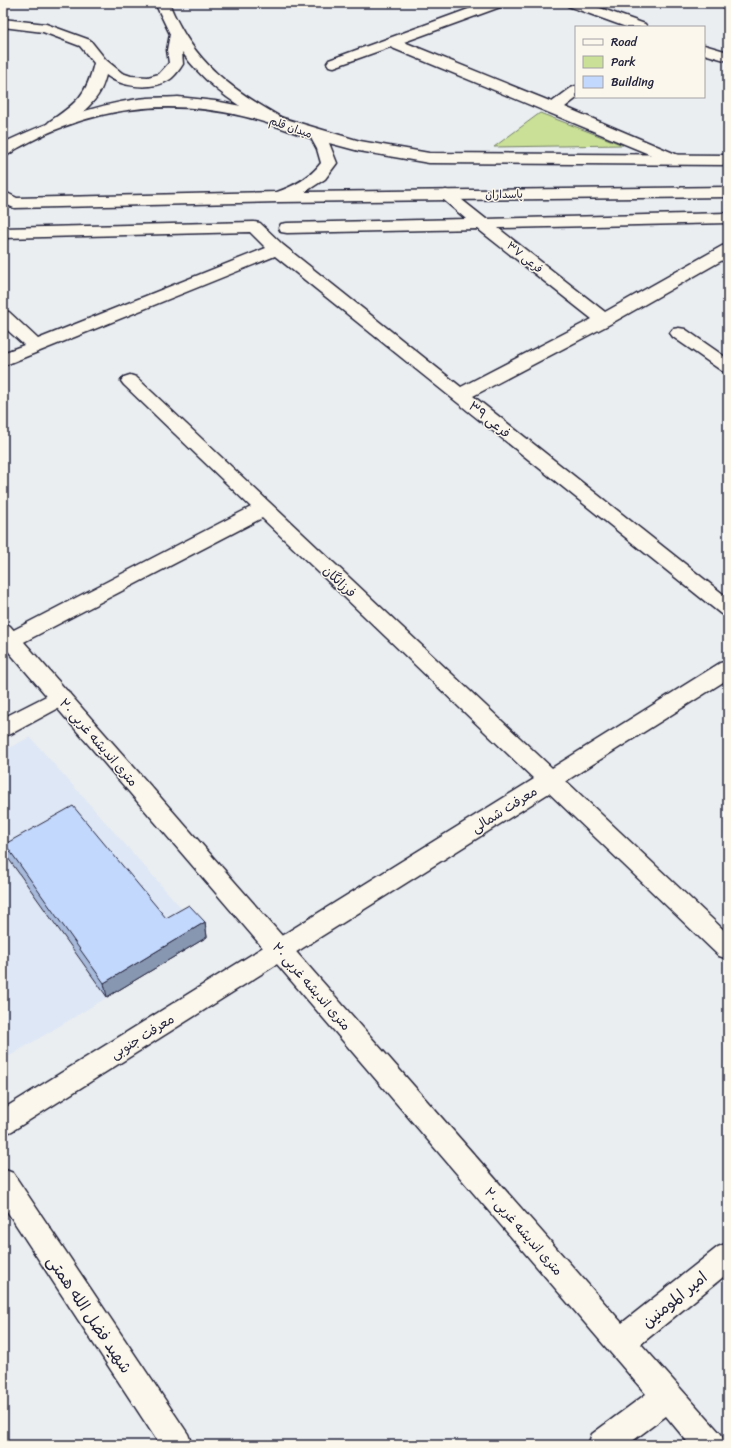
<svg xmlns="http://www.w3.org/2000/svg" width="731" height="1448" font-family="Sriracha,'Playpen Sans Arabic',sans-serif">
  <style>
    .built { fill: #dee7f5 }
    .green { fill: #c9e096; stroke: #768168 }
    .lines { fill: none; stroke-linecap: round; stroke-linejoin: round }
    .minor-casing { stroke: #22223b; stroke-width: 3 }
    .tertiary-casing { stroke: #22223b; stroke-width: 3 }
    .primary-casing { stroke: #22223b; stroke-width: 3 }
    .trunk-casing { stroke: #22223b; stroke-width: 3 }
    .minor { fill: #fbf7ec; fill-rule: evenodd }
    .tertiary { fill: #fbf7ec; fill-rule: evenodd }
    .primary { fill: #fbf7ec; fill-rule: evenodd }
    .trunk { fill: #fbf7ec; fill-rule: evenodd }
    .wall { fill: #a8bada; stroke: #22223b }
    .shaded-wall { fill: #8897b1; stroke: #22223b }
    .building { fill: #c3d8fd; stroke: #22223b }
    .labels { text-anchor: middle; stroke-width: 3; stroke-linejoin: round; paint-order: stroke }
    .far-street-label { font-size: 11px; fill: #22223b; stroke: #fbf7ec }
    .street-label { font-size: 13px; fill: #22223b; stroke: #fbf7ec }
    .near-street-label { font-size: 16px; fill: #22223b; stroke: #fbf7ec }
  </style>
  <rect width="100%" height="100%" fill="#eaeef1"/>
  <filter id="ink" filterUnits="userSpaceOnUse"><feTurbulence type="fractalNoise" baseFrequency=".025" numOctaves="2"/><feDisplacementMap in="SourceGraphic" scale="8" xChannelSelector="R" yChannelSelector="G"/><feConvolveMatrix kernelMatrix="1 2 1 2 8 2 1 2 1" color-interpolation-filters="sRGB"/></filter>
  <g filter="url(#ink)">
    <!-- built -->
    <polygon class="built" points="30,737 207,937 3,1060 3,751"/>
    <!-- green -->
    <polygon class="green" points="540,113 623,145 494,147"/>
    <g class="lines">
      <!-- minor casing -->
      <g class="minor-casing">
        <g id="minor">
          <polygon points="485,3 505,3 503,6 404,42 552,102 571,88 576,86 576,97 578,97 565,107 685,158 687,161 685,164 673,164 390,47 334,67 329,66 327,63 329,60"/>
          <polygon points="566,3 586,3 645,24 647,27 626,27 568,6"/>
          <polygon points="704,45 728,52 728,61 704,54"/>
          <polygon points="446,190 452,192 486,219 728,213 728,223 498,228 605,312 722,246 728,245 728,257 610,324 473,396 728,598 728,616 721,614 275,256 3,366 3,353 24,345 3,326 3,311 9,312 38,339 266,248 250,232 3,238 3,228 254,222 260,223 283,245 461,387 592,319 478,229 287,233 281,232 279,228 281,224 287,223 466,219 438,195 440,192"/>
          <polygon points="679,328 685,329 728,359 728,373 722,371 673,337 670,333 673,329"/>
          <polygon points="130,375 136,377 552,768 720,663 728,661 728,679 566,781 728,934 728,959 719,956 549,793 12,1131 3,1135 3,1109 534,779 262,518 18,645 11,648 4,645 4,635 251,507 124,385 121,381 124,377"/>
          <polygon points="60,689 68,691 71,697 68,703 11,734 3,736 3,718"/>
          <polygon points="3,1169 13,1173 188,1434 192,1445 160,1445 3,1205"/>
        </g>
      </g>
      <!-- tertiary casing -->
      <g class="tertiary-casing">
        <polygon id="tertiary" points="3,623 10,626 622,1323 718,1247 728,1243 728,1273 641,1344 721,1434 725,1445 690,1445 666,1416 627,1445 588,1445 592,1434 646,1394 3,645"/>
      </g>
      <!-- primary casing -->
      <g class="primary-casing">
        <path id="primary" d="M178,97L215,101L246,107L360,141L429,153L728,155V165L429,163L359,151L329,143L337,163L325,179L305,192L728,187V197L279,202L14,208L3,203V191L17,198L277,192C294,186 310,178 321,163L317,149L311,138C288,131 265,121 242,116C178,101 120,105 60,128C46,133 31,141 18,148C12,151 10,155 3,157V144L5,142C48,122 91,106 138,99C151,97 165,98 178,97Z"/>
      </g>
      <!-- trunk casing -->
      <g class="trunk-casing">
        <path id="trunk" d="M155,3H169C193,63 232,90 286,120L289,123L286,126C277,129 270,123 261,118C230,102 203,81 182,52L183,64C180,69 174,77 169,80C151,91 121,87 106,75C104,82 102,89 98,95C90,107 64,132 49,128L46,125L49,122C76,103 86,97 94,63L80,46L43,32L3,27V19L46,24L90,40L106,60L122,73L131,76L148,77L159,74L169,63L167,50L170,34Z"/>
      </g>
      <!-- minor -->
      <use href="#minor" class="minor"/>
      <!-- tertiary -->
      <use href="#tertiary" class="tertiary"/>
      <!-- primary -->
      <use href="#primary" class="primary"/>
      <!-- trunk -->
      <use href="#trunk" class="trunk"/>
    </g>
    <!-- wall -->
    <polygon class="wall" points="5,844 166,918 205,922 207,937 107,997 8,858"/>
    <!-- shaded-wall -->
    <polygon class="shaded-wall" points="205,922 207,937 107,997 104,983"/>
    <!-- building -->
    <polygon class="building" points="73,806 166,918 189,905 205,922 104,983 5,844"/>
  </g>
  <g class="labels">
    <!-- far-street labels -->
    <g class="far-street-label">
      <text transform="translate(291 127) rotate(19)" y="4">میدان قلم</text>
      <text transform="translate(504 194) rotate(-1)" y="4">پاسداران</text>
      <text transform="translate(525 257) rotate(39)" y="4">فرعی ۳۷</text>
    </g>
    <!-- street labels -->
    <g class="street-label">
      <text transform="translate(490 419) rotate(39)" y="5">فرعی ۳۹</text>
      <text transform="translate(340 581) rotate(43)" y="5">فرزانگان</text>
      <text transform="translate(99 742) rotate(49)" y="5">۲۰ متری اندیشه غربی</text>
      <text transform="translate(504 809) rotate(-32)" y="5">معرفت شمالی</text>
      <text transform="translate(312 986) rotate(49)" y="5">۲۰ متری اندیشه غربی</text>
      <text transform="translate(142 1036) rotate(-32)" y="5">معرفت جنوبی</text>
      <text transform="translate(524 1231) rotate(49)" y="5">۲۰ متری اندیشه غربی</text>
    </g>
    <!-- near-street labels -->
    <g class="near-street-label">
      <text transform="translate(674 1299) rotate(-39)" y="6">امیر المومنین</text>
      <text transform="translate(90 1314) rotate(56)" y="6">شهید فضل الله همتی</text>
    </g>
  </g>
  <!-- margin -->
  <rect width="731" height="1448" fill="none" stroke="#fbf7ec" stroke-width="16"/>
  <rect x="8" y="8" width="715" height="1432" fill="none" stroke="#22223b" stroke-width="1.5" filter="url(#ink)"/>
  <!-- legend -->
  <rect x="575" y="26" width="130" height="72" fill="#fbf7ec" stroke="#a4a2a5"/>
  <rect x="583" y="39" width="20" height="6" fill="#fbf7ec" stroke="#a4a2a5"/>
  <text x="611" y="46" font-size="12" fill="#22223b">Road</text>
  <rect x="583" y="56" width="20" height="12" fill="#c9e096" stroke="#a4a2a5"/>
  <text x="611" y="66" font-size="12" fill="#22223b">Park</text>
  <rect x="583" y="76" width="20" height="12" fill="#c3d8fd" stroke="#a4a2a5"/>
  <text x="611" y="86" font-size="12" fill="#22223b">Building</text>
</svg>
